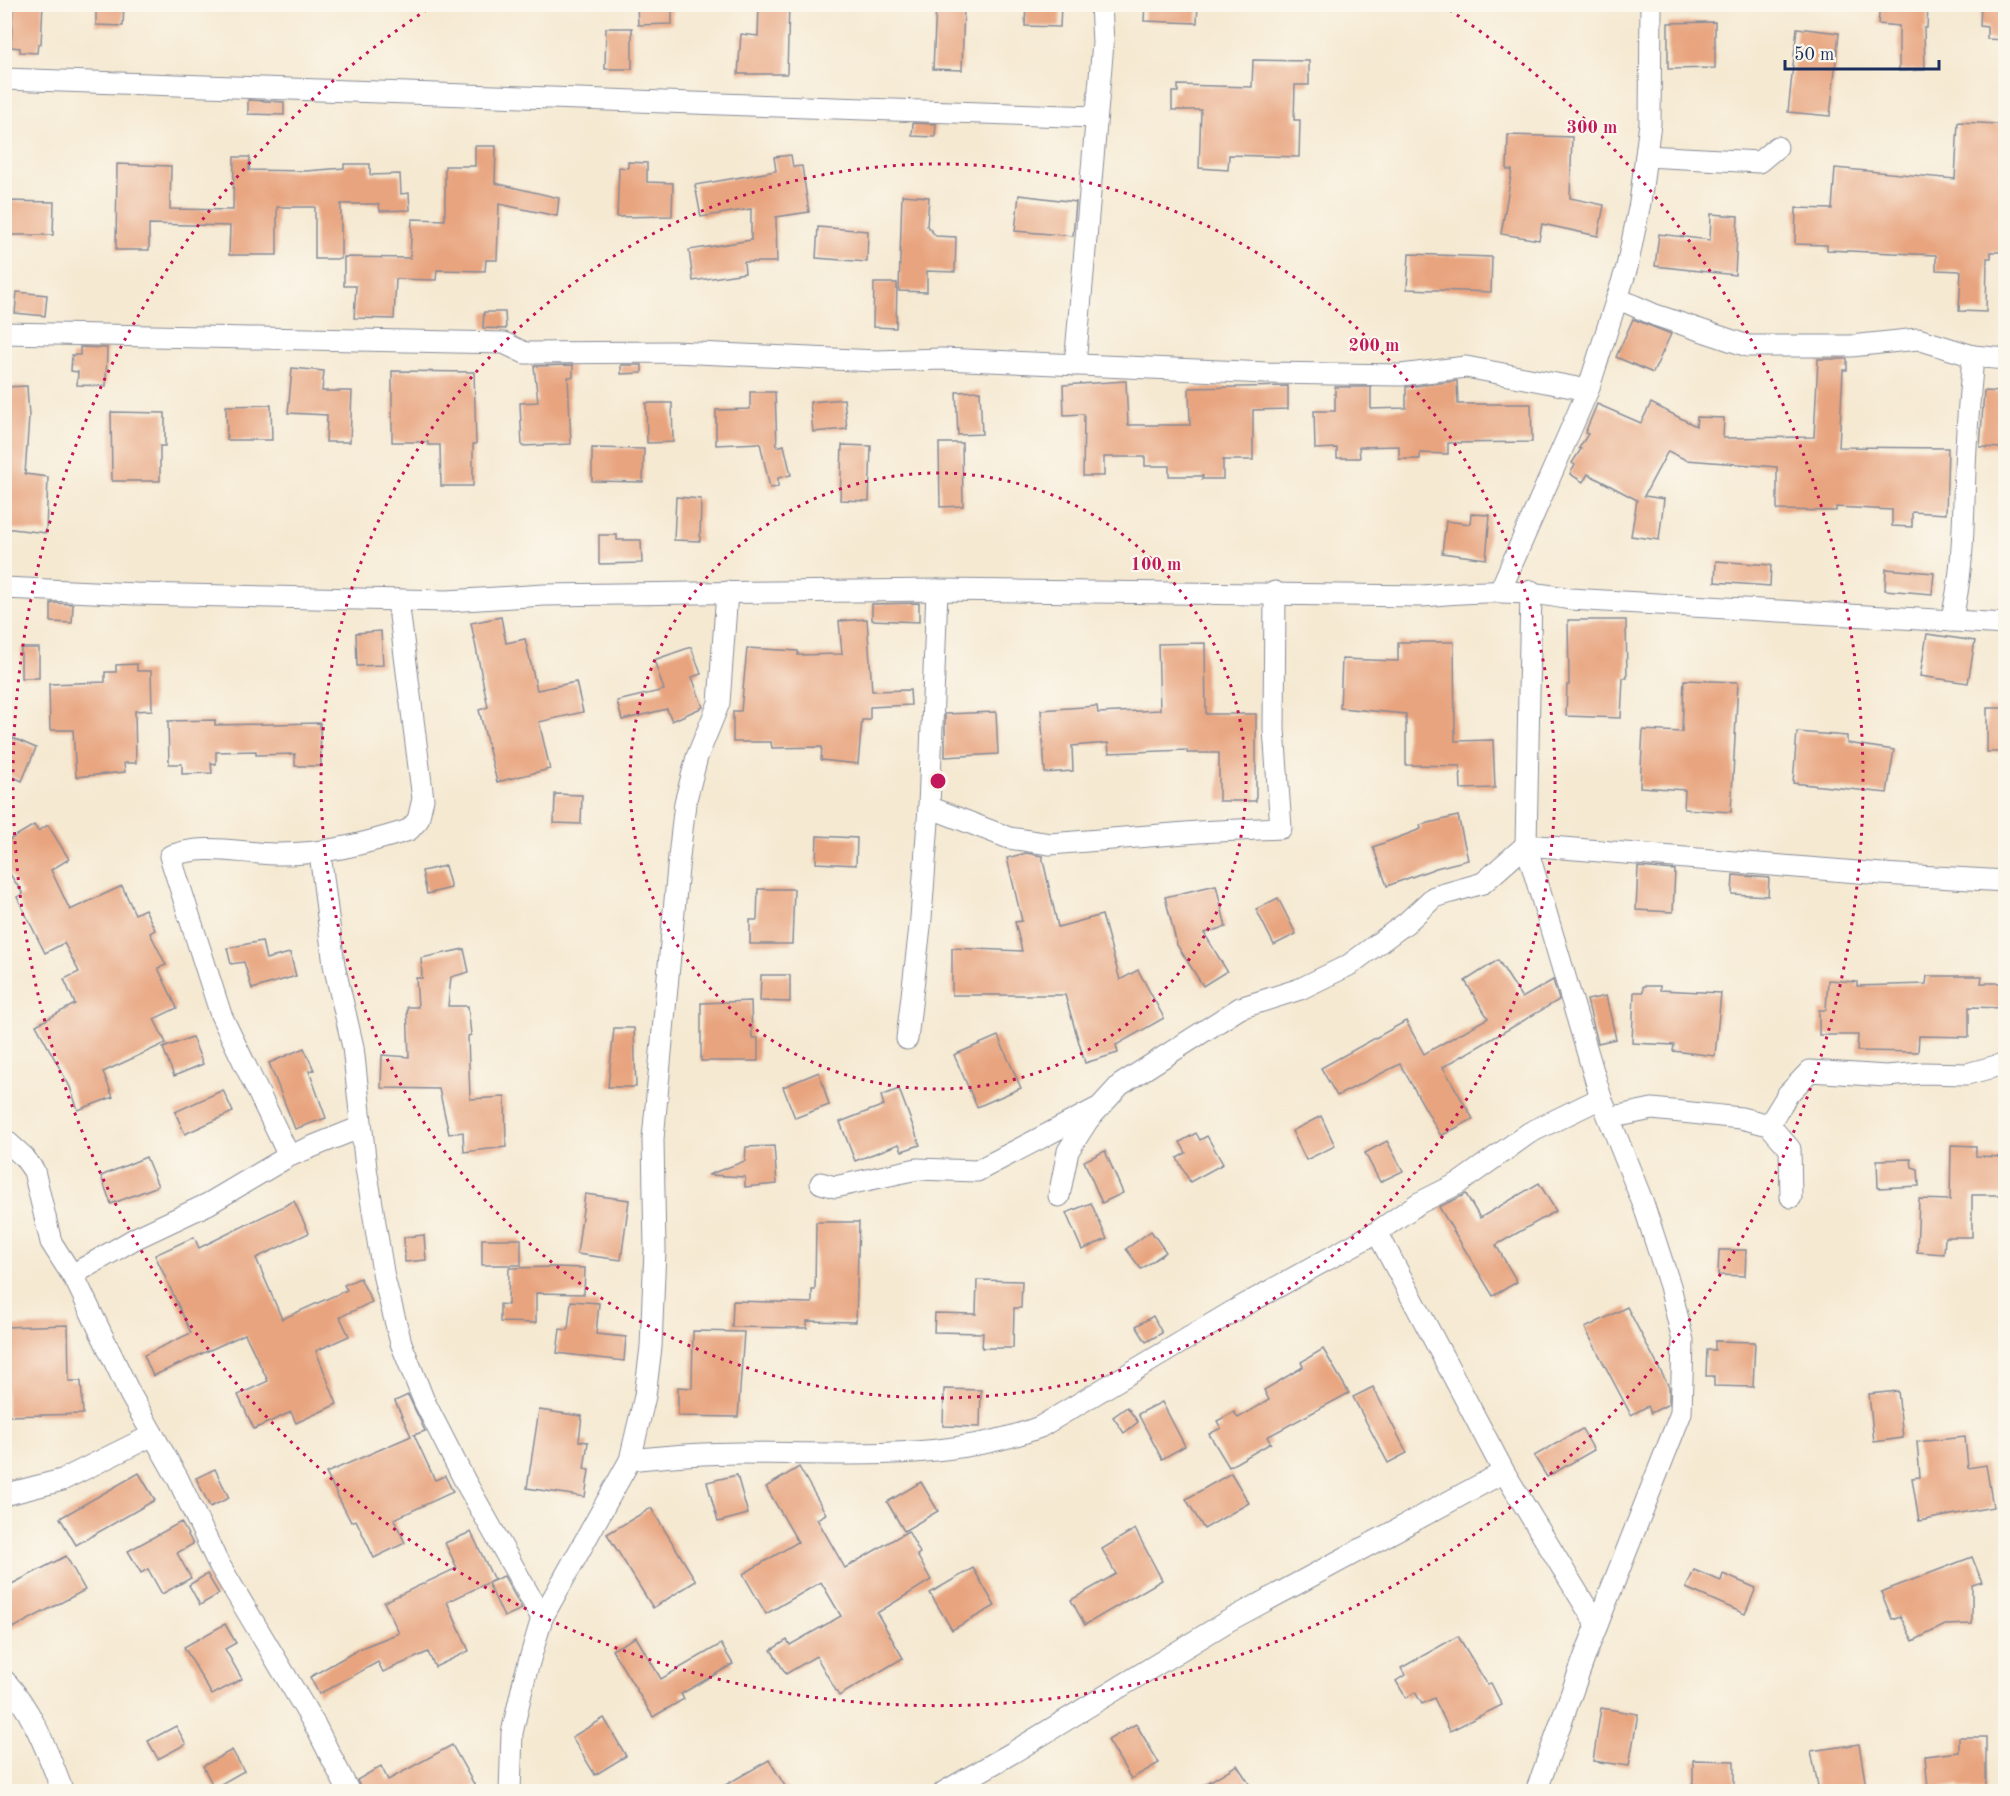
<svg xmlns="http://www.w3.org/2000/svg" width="2010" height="1796" font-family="'Old Standard TT',serif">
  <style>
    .building { fill: #e8a47f }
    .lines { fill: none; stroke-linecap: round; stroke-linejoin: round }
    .street-casing { stroke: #888c98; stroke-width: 23 }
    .street { stroke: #fff; stroke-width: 21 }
    .ring { fill: none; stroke: #c2185b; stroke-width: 3; stroke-dasharray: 3 6 }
    .centre { fill: #c2185b; stroke: #fbf7ec; stroke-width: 3 }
    .ring-label { font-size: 18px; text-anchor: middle; font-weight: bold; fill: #c2185b; stroke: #fbf7ec; stroke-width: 4.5; stroke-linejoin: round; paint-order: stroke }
  </style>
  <rect width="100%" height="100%" fill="#fbf7ec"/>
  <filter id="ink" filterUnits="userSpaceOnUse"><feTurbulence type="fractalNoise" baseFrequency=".0167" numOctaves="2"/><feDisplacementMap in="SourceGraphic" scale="12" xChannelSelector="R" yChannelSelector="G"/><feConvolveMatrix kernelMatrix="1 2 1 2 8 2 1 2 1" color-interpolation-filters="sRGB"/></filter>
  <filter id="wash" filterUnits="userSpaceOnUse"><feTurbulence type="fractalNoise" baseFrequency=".008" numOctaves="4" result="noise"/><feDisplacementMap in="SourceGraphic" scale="24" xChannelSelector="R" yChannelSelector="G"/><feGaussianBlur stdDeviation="1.35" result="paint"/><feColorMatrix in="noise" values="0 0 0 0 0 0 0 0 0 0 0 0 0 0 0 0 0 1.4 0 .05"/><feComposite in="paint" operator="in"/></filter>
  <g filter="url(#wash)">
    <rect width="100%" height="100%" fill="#f5e9d2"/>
    <g id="blocks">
      <!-- building -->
      <g class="building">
        <polygon points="13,4 43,4 41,44 38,44 37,53 20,52 20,48 11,47"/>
        <polygon points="96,4 124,4 123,26 96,25"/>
        <polygon points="637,4 672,4 672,24 638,25"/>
        <polygon points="759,4 789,4 787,74 738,74 741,34 758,36"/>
        <polygon points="936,4 964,4 962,70 933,69"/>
        <polygon points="1026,4 1061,4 1060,27 1025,26"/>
        <polygon points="1145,4 1198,4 1197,23 1144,21"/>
        <polygon points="1880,4 1928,4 1927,28 1924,28 1925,70 1899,71 1899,26 1878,24"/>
        <polygon points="1981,4 2006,4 2006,40 1987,39 1987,27 1980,26"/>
        <polygon points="1715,22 1715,68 1668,69 1668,23"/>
        <polygon points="606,28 632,28 632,69 605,69"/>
        <polygon points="1797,28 1839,33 1830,116 1788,112"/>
        <polygon points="1253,60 1309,61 1309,85 1295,85 1294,120 1300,120 1299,157 1229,155 1228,170 1199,168 1201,110 1172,110 1172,92 1178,92 1178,85 1252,87"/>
        <polygon points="248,100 284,102 284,115 248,114"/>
        <polygon points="1958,122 1998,124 1998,127 2006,127 2006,252 1991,252 1991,258 1987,258 1986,312 1959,311 1961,271 1936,270 1936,255 1827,250 1827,245 1795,244 1796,208 1832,209 1835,168 1955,179"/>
        <polygon points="913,123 936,124 935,137 912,136"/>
        <polygon points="1508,135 1572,137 1570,198 1604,205 1598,236 1542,224 1539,240 1501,234 1512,170 1507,170"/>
        <polygon points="475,146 496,146 495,183 559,198 557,216 499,204 497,260 486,260 485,271 437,270 436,280 396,279 394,319 354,318 356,286 344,286 344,257 410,258 412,219 445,220 445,166 475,166"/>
        <polygon points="791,155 793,167 802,166 809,212 776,217 777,262 744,262 745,273 693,281 689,250 751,240 751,209 701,217 695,185 776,171 774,157"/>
        <polygon points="234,157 250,157 249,170 306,171 344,168 344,164 370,164 370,175 400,174 401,194 409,193 410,210 380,211 379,204 341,204 341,259 315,259 315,207 277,207 277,255 229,255 230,226 149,224 149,250 116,250 117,164 171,166 170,209 233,210"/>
        <polygon points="628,162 647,163 647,182 673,183 672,216 617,217 619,167 628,168"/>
        <polygon points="902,195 929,197 927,226 936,236 956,237 955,272 927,271 927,292 899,291"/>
        <polygon points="1019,195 1076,202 1073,236 1015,231"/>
        <polygon points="5,201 54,202 53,235 5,235"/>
        <polygon points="1711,214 1738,216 1735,275 1655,266 1659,234 1710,240"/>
        <polygon points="818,227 868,231 867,262 816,258"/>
        <polygon points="1409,254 1492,257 1491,292 1407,289"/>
        <polygon points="874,283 897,283 896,328 873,327"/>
        <polygon points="17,292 47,295 45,316 15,313"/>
        <polygon points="484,312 505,312 506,329 483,328"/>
        <polygon points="1633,319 1671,334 1653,373 1616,357"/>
        <polygon points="80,347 107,348 106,386 77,385 78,372 71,371 72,355 80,355"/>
        <polygon points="1818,359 1847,359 1847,370 1843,370 1839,447 1948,448 1946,514 1912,512 1912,527 1892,526 1892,510 1836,507 1836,511 1777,510 1777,467 1686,460 1668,451 1644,496 1664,499 1659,540 1631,536 1637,500 1588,474 1583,482 1570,474 1575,465 1572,463 1581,449 1579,448 1588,434 1585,433 1597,404 1641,423 1651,403 1696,426 1697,417 1724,418 1723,438 1814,437"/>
        <polygon points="573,365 573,377 568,377 571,444 522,446 520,403 538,402 534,366"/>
        <polygon points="621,365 642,365 642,373 621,374"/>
        <polygon points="292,368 324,371 322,391 352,391 350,442 326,442 327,415 288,413"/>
        <polygon points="392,371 474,372 476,444 473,444 473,486 441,486 440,445 428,445 428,442 392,442"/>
        <polygon points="1126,381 1128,425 1190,425 1189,388 1288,386 1288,409 1253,410 1253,460 1223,460 1223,479 1202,479 1203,476 1169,476 1169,466 1145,466 1145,457 1104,457 1104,476 1083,476 1084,414 1064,415 1063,385"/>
        <polygon points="1457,381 1458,404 1531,404 1532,442 1448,443 1448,454 1420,453 1420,459 1399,459 1399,446 1359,447 1360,458 1337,458 1337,448 1315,449 1314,411 1335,411 1335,387 1371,387 1371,409 1406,408 1406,387"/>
        <polygon points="27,386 29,417 25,474 48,477 46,533 4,528 4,481 8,448 4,448 4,387"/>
        <polygon points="980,391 982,434 958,435 956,392"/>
        <polygon points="1984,391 2004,392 2001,448 1980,447"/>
        <polygon points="750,392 775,392 777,447 784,445 791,475 778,478 778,487 770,488 760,443 716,445 716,410 750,409"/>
        <polygon points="844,399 847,429 813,432 810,402"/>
        <polygon points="646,403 672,403 673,442 647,443"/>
        <polygon points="271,405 272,440 227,440 226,406"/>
        <polygon points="111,412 165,413 165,446 160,446 160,481 112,481"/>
        <polygon points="939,443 962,443 963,506 940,507"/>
        <polygon points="842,445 871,446 869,501 840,500"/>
        <polygon points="592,448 644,449 643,482 592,481"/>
        <polygon points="676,497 701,499 700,541 674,540"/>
        <polygon points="1471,514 1490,515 1486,559 1442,553 1446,521 1470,524"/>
        <polygon points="599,535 617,535 617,540 641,540 642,563 599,564"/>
        <polygon points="1716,561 1771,565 1770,586 1715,582"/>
        <polygon points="1886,569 1934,573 1932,594 1885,590"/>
        <polygon points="51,603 73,604 72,623 51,622"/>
        <polygon points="919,603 919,622 872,620 872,604"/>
        <polygon points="501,617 506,643 525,639 537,690 576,682 583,712 539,722 550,769 497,782 479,710 488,707 471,623"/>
        <polygon points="867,619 872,691 910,690 911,705 870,707 870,720 862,720 858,764 821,760 822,747 772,748 771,742 733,742 733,711 741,711 747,648 798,651 798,655 842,654 839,621"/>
        <polygon points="1568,620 1626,620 1627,678 1623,678 1621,718 1566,716 1567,685 1569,685"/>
        <polygon points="381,631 383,665 357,666 356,633"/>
        <polygon points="1927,634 1975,641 1968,683 1920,676"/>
        <polygon points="1398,642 1454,642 1455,741 1493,740 1495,788 1461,789 1460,766 1406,765 1406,714 1340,708 1342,659 1398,661"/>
        <polygon points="1205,643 1206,714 1256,714 1256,801 1219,801 1219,753 1187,753 1187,750 1109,753 1108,743 1072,746 1073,771 1045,773 1041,710 1097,706 1098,713 1160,710 1158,644"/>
        <polygon points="691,647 701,674 692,677 703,707 672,721 667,709 622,720 617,701 664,690 654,660"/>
        <rect x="21" y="648" width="18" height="30"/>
        <polygon points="137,664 137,671 151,671 152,710 135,711 136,763 124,763 125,772 76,777 73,730 50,730 49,684 105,682 105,672 116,672 116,665"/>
        <polygon points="1684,680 1738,682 1731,812 1684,809 1685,790 1640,787 1643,730 1682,732"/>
        <rect x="1987" y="708" width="19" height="44"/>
        <polygon points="996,712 998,754 945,757 945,714"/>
        <polygon points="215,720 215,725 320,723 321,766 295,766 295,754 256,755 256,751 216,752 216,764 211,763 212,773 182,774 182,764 169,764 168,721"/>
        <polygon points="1797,732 1847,736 1847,743 1894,750 1887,793 1793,783"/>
        <polygon points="4,734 36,748 22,781 4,773"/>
        <polygon points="555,794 582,795 581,824 554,823"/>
        <polygon points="1458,816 1468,860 1436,868 1387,886 1373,847 1421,829 1420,825"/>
        <polygon points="34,825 38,831 48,825 69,859 51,870 70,910 122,886 135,914 145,909 155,930 150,933 166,965 158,968 177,1008 154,1019 166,1043 103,1072 113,1097 78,1110 70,1087 36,1025 75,1004 64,979 79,972 64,943 45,953 17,897 23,894 4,865 4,843"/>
        <polygon points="817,836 857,838 856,865 816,863"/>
        <polygon points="1026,853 1042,856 1058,927 1102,915 1120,980 1138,970 1164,1018 1116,1045 1118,1053 1085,1063 1065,995 952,995 952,948 1022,951 1015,922 1022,921 1007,858"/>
        <polygon points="445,866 451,888 427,894 422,871"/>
        <polygon points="1638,867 1675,870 1673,912 1636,910"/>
        <polygon points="1733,875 1769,878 1768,896 1732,894"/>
        <polygon points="1216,885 1226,927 1204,933 1227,971 1203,986 1177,945 1165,897"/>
        <polygon points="758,889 794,889 792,944 750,944 750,920 757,920"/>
        <polygon points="1278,898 1296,934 1274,945 1256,909"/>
        <polygon points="262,941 266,959 290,953 296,976 252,989 244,962 231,964 227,948"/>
        <polygon points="464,949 469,972 451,977 448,1006 468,1006 471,1035 468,1036 470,1099 505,1097 506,1147 464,1152 463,1132 449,1134 439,1089 381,1088 382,1055 409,1057 407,1007 418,1007 416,978 422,978 421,958"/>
        <polygon points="1498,960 1522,998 1553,980 1559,1000 1443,1067 1473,1119 1441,1136 1400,1064 1337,1096 1321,1068 1406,1021 1424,1054 1488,1018 1465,981"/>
        <polygon points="761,975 790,975 790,1002 760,1001"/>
        <polygon points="1927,976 1982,976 1981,983 2006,983 2006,1008 1969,1007 1969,1037 1919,1036 1918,1052 1857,1051 1858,1035 1819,1035 1819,1010 1826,1010 1828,980 1857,982 1857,986 1926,984"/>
        <polygon points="1643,986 1660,986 1660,990 1721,993 1715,1056 1673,1051 1674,1045 1632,1043 1634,992 1643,992"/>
        <polygon points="1606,996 1616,1039 1598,1043 1587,1000"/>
        <polygon points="751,1001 752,1038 758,1038 758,1061 701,1061 701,1003"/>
        <polygon points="614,1028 634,1028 636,1087 608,1087"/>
        <polygon points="998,1036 1021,1088 977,1107 954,1055"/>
        <polygon points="192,1037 203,1064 174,1076 163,1048"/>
        <polygon points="304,1048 314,1070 309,1071 326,1118 295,1129 269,1063"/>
        <polygon points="819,1072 829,1105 795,1118 783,1087"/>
        <polygon points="899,1089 920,1145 902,1151 899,1144 855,1161 840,1122 884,1105 881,1096"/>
        <polygon points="223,1090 233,1112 185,1134 175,1112"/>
        <polygon points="1321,1116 1335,1146 1306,1160 1292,1131"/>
        <polygon points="1196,1133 1200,1140 1207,1136 1223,1164 1190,1182 1177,1158 1186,1153 1180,1142"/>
        <polygon points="1387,1141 1403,1171 1380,1182 1365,1153"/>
        <polygon points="1951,1145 1976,1146 1976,1156 2006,1157 2006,1195 1972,1195 1972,1237 1945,1237 1944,1254 1917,1252 1919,1199 1950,1200"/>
        <polygon points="774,1146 777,1184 745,1187 745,1177 708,1175 745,1161 746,1147"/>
        <polygon points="1105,1151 1123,1193 1102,1203 1084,1161"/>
        <polygon points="146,1157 158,1186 111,1204 101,1176"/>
        <polygon points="1911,1159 1912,1167 1918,1169 1919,1186 1878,1188 1877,1160"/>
        <polygon points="1539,1183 1556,1211 1496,1245 1517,1282 1493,1296 1439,1207 1466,1194 1480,1218"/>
        <polygon points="585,1194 629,1200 621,1260 577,1254"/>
        <polygon points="294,1201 309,1233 256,1258 282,1319 347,1290 344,1285 360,1278 372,1302 340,1317 349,1336 316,1351 337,1404 296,1423 291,1412 254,1429 238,1395 268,1381 245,1334 153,1376 144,1355 191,1333 155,1255 194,1237 199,1248"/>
        <polygon points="1091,1203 1107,1239 1082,1250 1066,1213"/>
        <polygon points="816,1222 859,1222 856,1322 807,1321 807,1328 732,1327 733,1301 812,1303 812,1290 815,1290"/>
        <polygon points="1151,1231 1166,1252 1141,1269 1126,1249"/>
        <polygon points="424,1235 426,1260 405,1262 404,1237"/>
        <rect x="482" y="1239" width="39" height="26"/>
        <polygon points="1719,1250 1746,1250 1745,1276 1718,1275"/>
        <polygon points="555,1267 585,1268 584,1294 536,1293 536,1323 500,1322 500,1304 508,1305 509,1268"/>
        <polygon points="977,1280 1022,1281 1021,1308 1014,1308 1013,1348 982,1348 983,1333 934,1332 935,1313 976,1314"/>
        <polygon points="571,1301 599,1303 596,1334 626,1337 624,1361 557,1353 560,1329 568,1330"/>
        <polygon points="1627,1307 1669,1387 1669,1404 1651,1413 1648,1406 1631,1415 1585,1328"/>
        <polygon points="1153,1316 1162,1333 1146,1342 1136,1326"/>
        <polygon points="68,1325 69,1381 81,1381 83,1414 7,1416 4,1327"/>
        <polygon points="693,1331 744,1332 738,1417 678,1416 678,1387 692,1388"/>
        <polygon points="1715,1341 1755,1342 1753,1387 1714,1386 1714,1376 1706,1376 1707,1350 1715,1350"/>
        <polygon points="1323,1349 1349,1393 1267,1437 1271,1443 1229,1467 1209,1434 1221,1428 1217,1421 1234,1412 1238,1418 1269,1400 1264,1390 1303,1367 1301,1362"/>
        <polygon points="1373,1387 1407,1453 1388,1463 1353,1397"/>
        <polygon points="944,1389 981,1390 980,1427 943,1426"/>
        <polygon points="1898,1391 1903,1438 1874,1442 1869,1394"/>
        <polygon points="408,1395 425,1431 414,1435 435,1480 445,1476 453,1492 394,1519 405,1543 374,1558 356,1520 351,1522 326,1473 411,1436 395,1401"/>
        <polygon points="1162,1402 1185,1446 1162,1459 1138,1414"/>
        <polygon points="1127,1407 1138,1422 1124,1433 1113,1417"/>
        <polygon points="539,1410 582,1416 579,1441 588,1442 584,1469 589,1470 585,1497 527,1488"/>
        <polygon points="1582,1429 1594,1450 1547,1477 1534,1456"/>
        <polygon points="1965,1437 1968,1468 1986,1465 1993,1507 1919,1521 1912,1478 1920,1477 1917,1442"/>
        <polygon points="799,1467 826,1514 817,1519 845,1568 908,1531 920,1553 917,1555 931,1580 877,1613 903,1658 839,1696 816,1656 786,1674 771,1650 787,1640 790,1645 841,1616 821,1582 766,1614 743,1574 798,1542 766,1487"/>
        <polygon points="215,1469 229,1498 210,1507 196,1478"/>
        <polygon points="139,1473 155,1500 76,1545 60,1518"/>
        <polygon points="1231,1473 1249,1503 1204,1529 1186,1499"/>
        <polygon points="737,1475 748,1514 718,1522 707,1482"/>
        <polygon points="921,1482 938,1511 904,1531 887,1502"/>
        <polygon points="651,1508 696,1581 653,1608 607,1534"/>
        <polygon points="181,1522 193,1544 177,1553 191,1578 162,1594 148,1569 141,1573 128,1551"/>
        <polygon points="1135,1529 1162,1580 1085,1625 1071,1600 1116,1574 1102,1549"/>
        <polygon points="471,1532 494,1580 447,1602 469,1651 435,1667 428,1652 383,1672 378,1662 319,1694 310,1677 361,1648 399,1633 384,1602 457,1568 445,1543"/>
        <polygon points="66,1556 85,1590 13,1628 4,1612 4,1588"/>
        <polygon points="1972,1557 1982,1582 1972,1585 1972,1624 1945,1625 1913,1641 1900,1616 1892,1619 1881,1592"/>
        <polygon points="973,1568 995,1606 952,1630 930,1593"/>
        <polygon points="1694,1570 1721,1581 1723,1574 1756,1588 1745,1614 1686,1588"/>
        <polygon points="207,1574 219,1594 200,1605 189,1585"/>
        <polygon points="504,1576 522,1609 504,1617 488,1583"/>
        <polygon points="225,1624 236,1643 225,1649 242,1679 212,1695 184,1647"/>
        <polygon points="1458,1636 1487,1684 1491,1683 1502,1705 1450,1731 1434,1698 1422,1704 1415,1692 1406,1698 1396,1681 1405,1675 1401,1668"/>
        <polygon points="636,1637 661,1679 721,1644 733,1664 681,1694 684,1699 653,1717 612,1650"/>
        <polygon points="1601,1708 1638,1714 1629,1766 1593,1761"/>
        <polygon points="604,1718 626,1756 595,1775 572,1737"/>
        <polygon points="1136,1724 1159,1763 1131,1779 1108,1740"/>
        <polygon points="176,1726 186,1744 158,1759 148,1741"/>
        <polygon points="1959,1737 1986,1737 1986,1789 1960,1789 1960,1786 1928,1789 1925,1756 1959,1752"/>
        <polygon points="1859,1744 1866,1787 1819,1791 1811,1751"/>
        <polygon points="452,1745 475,1786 464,1791 362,1791 361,1789 357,1780 381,1766 388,1780"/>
        <polygon points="232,1750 244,1771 214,1788 203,1766"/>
        <polygon points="769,1760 788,1791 715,1791"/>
        <polygon points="1693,1760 1734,1761 1734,1791 1693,1791"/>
        <polygon points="1237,1765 1254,1791 1194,1791"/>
      </g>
    </g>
  </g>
  <g filter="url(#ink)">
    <use href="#blocks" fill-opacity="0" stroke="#888c98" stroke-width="1.5"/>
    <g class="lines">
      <!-- street casing -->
      <g class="street-casing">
        <g id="street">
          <polyline points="4,79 1095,117"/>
          <polyline points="1646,156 1759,162 1777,147"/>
          <polyline points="1617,298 1655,315 1748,346 1851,346 1918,339 1973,356"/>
          <polyline points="4,333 504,343 525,353 674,352 877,361 942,359 1267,373 1401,375 1466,367 1588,390"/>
          <polyline points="1075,365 1103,43 1101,4"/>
          <path d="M4,588L136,594L447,601L544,595L937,590L1421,596C1476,592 1515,588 1570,599L2006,624"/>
          <polyline points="1500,591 1588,390 1627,267 1640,203 1650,123 1651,4"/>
          <path d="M1951,621C1964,572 1963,520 1965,470C1966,432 1970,394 1973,356L2006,359"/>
          <polyline points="929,807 1009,838 1050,844 1198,832 1281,828 1274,729 1275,592"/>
          <polyline points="320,853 334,965 353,1047 366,1168 384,1278 401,1343 424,1401 466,1483 542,1618"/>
          <polyline points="907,1039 921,918 929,807 937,590"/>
          <polyline points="1609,1118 1652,1109 1741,1118 1769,1125 1790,1149 1791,1197"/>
          <polyline points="1769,1125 1788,1094 1810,1071 1886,1076 1923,1073 1967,1074 2000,1065 2006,1066"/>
          <polyline points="4,1139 24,1157 34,1171 51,1242 77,1283 130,1394 178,1479 217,1561 316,1727 349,1792"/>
          <path d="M289,1156L221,1015L170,856C205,843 238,853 274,854C322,855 364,844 409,830L418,820L423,799L398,600"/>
          <polyline points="821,1183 835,1187 917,1169 977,1171 1096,1109"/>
          <polyline points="1059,1196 1068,1151 1088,1120 1120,1085 1240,1008 1300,989 1349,965 1406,923 1434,897 1483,883 1526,845 1882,874 2006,881"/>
          <polyline points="1377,1232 1504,1472 1597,1625"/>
          <polyline points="72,1275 136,1238 208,1204 289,1156 361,1127"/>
          <path d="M630,1460C667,1456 703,1453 740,1453C836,1453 949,1462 1040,1427L1230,1313L1377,1232L1419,1203L1459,1183L1529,1133L1601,1098L1526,845L1531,591"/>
          <polyline points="4,1495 62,1480 153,1435"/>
          <path d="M4,1680C33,1710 48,1754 63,1792"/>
          <polyline points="510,1792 512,1733 525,1676 542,1618 630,1460 645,1396 651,1347 655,1250 653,1139 679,857 685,803 697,757 719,703 727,592"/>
          <polyline points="944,1792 1012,1753 1228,1621 1504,1472"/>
          <polyline points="1536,1792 1586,1653 1681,1413 1683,1341 1670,1286 1643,1203 1601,1098"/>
        </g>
      </g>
      <!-- street -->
      <use href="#street" class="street"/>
    </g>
  </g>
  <!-- distance rings -->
  <g class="ring">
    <circle cx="938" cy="781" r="308"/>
    <circle cx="938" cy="781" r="617"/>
    <path d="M1442 5A925 925 0 1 1 434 5"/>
  </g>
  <circle cx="938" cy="781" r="9" class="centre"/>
  <g class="ring-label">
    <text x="1592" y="133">300 m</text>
    <text x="1374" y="351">200 m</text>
    <text x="1156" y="570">100 m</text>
  </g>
  <!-- margin -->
  <rect width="2010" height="1796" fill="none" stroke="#fbf7ec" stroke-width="24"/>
  <!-- scale -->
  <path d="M1785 60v9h154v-9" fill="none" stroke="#1b2f5e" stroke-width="3"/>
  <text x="1794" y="60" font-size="18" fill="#1b2f5e" stroke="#fbf7ec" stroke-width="4.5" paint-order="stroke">50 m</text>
</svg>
